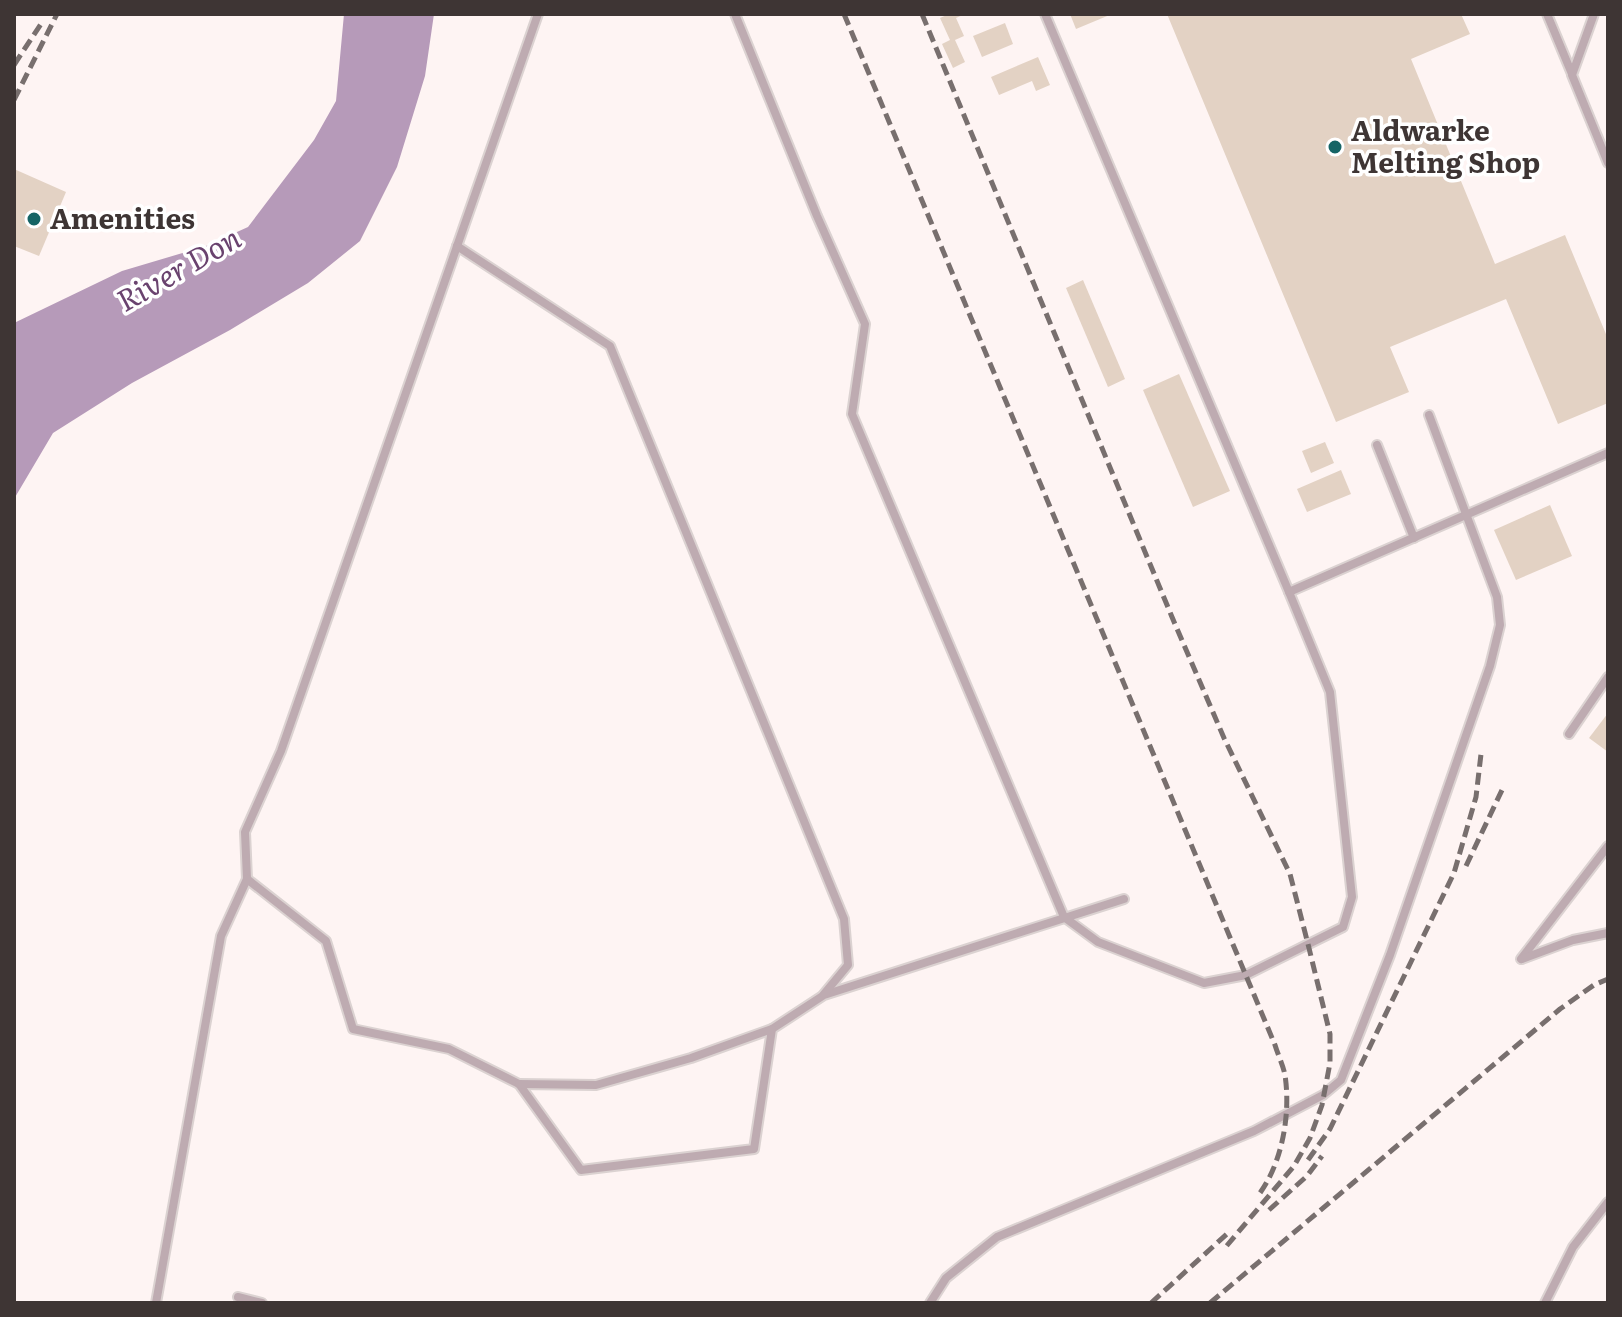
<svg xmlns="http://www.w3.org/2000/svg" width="1622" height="1317" font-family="Literata,serif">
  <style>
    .water { fill: #b69ab9 }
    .building { fill: #e3d2c4 }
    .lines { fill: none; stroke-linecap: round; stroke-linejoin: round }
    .lane-casing { stroke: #dbd2d1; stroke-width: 12 }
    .lane { stroke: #beabb1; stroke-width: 8 }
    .rail { stroke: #786f6e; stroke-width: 5; stroke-dasharray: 12 6; stroke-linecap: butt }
    .poi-dot { fill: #156465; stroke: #fff; stroke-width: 3 }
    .labels { text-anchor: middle; stroke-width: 7; stroke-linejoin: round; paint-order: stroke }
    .poi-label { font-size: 28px; font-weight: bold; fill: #3e3534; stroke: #fff; text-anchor: start }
    .water-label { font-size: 30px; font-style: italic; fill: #6a436f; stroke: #fff }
  </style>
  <rect width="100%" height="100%" fill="#fef4f3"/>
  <!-- water -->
  <polygon class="water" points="344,14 434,14 425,76 397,167 360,241 308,283 230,330 132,383 53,433 14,499 14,323 122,271 206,246 248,227 314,140 336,101"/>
  <!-- building -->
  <g class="building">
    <polygon points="949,14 965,14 956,18 964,36 955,40 965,62 953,68 942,44 950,40 940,18"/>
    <polygon points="1070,14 1112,14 1076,29"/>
    <polygon points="1167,14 1461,14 1470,34 1411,59 1495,264 1565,235 1608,339 1608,403 1558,424 1506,299 1390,347 1409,392 1336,422"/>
    <polygon points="1005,23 1013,44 982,57 973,36"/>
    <polygon points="1038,57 1050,85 1036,91 1032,81 999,95 991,77"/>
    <polygon points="14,169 66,192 39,256 14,246"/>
    <polygon points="1083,280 1125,379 1108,387 1066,288"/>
    <polygon points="1179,374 1230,491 1193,507 1143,390"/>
    <polygon points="1325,442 1334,463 1311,473 1302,451"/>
    <polygon points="1341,470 1351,494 1307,512 1297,489"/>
    <polygon points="1550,505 1572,556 1516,580 1494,530"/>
    <polygon points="1608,713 1608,752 1589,738"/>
  </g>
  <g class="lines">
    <!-- lane casing -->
    <g class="lane-casing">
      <g id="lane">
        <polyline points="538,14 281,751 245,832 247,879 326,941 353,1029 449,1049 519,1084 581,1170 754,1149 772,1029 824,995 1124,899"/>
        <polyline points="735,14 817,216 865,324 852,414 1064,917 1098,942 1204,983 1246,975 1343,927 1352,897 1330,692 1289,592"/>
        <polyline points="1045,14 1289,592 1608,453"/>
        <polyline points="1547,14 1572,74"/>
        <polyline points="1594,14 1572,75 1608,163"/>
        <polyline points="457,246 610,346 844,919 848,965 824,994"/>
        <polyline points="1377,445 1414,538"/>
        <polyline points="1569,734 1608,677"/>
        <polyline points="1521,959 1608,846"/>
        <polyline points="1522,959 1573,940 1608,933"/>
        <polyline points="519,1084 596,1085 691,1058 772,1029"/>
        <polyline points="238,1297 262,1303"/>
        <polyline points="156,1303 221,936 247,879"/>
        <polyline points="930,1303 946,1278 997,1237 1254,1131 1323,1095 1341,1080 1390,955 1490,666 1500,625 1497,597 1429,415"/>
        <polyline points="1545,1303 1573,1247 1608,1202"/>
      </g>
    </g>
    <!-- lane -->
    <use href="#lane" class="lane"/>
    <!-- rail -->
    <g class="rail">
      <path d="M844,14L1275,1045C1278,1055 1283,1065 1285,1075C1291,1115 1282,1165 1257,1197"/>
      <polyline points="922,14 1172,617 1224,738 1290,874 1308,944 1330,1034 1330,1063 1322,1105 1310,1138 1294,1166 1224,1249"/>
      <polyline points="14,65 43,21"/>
      <polyline points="14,100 57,14"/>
      <polyline points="1466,866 1502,790"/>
      <polyline points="1308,1160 1330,1129 1454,873 1476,797 1481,754"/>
      <polyline points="1269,1210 1307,1176 1322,1156"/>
      <polyline points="1151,1303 1228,1233"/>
      <polyline points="1210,1303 1560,1009 1594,985 1608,979"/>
    </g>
  </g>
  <!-- markers -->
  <g class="poi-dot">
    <circle cx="1335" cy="147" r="8"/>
    <circle cx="34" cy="219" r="8"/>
  </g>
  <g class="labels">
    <!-- poi labels -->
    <g class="poi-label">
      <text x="1351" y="141">Aldwarke<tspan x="1351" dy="32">Melting Shop</tspan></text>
      <text x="50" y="229">Amenities</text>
    </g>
    <!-- water labels -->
    <g class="water-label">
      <text transform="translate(179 270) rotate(-30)" y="10">River Don</text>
    </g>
  </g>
  <!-- border -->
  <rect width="1622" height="1317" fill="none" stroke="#3e3534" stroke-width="32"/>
</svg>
